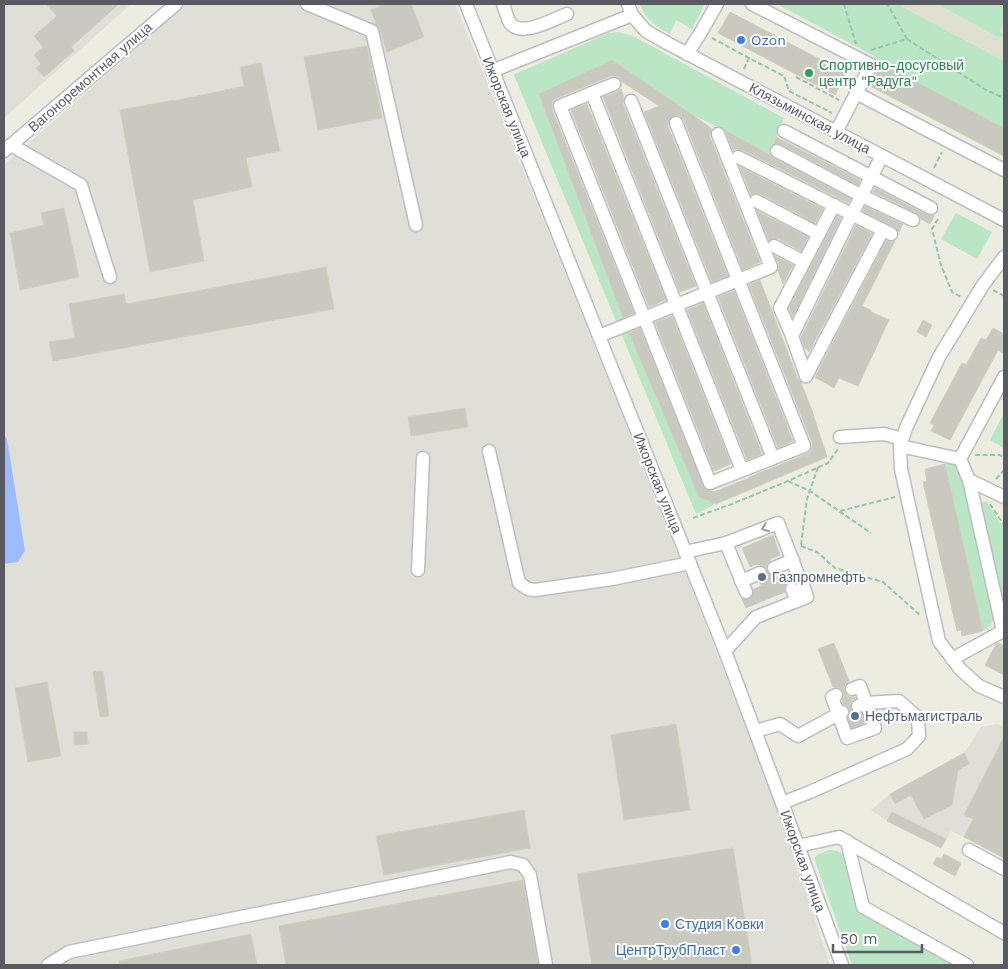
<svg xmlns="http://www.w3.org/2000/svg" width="1008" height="969" font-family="'Work Sans',sans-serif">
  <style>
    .industrial { fill: #e0dfd7 }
    .education { fill: #dfdfd0 }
    .green { fill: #bae6c5 }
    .water { fill: #9dbcff }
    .building { fill: #c9c9bf; stroke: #d1d0be }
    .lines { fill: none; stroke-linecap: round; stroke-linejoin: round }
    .minor-tunnel { stroke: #c7c8c0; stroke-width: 12; stroke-dasharray: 12 6; stroke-linecap: butt }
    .minor-casing { stroke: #bdbdc4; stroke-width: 15 }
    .path { stroke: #93c7af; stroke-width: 2; stroke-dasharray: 5 2.5; stroke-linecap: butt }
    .minor { stroke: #fff; stroke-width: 12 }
    .oneway { stroke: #9b9ca1 }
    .shop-dot { fill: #3f7fe0; stroke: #fff; stroke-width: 2 }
    .leisure-dot { fill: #2e9e5b; stroke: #fff; stroke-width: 2 }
    .service-dot { fill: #5c6f8a; stroke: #fff; stroke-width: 2 }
    .labels { text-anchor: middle; stroke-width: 4; stroke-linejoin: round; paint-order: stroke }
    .shop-label { font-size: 14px; fill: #366cbe; stroke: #fff; text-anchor: start }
    .leisure-label { font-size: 14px; fill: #27864d; stroke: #fff; text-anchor: start }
    .street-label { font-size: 14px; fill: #595a62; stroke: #fff }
    .service-label { font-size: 14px; fill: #4e5e75; stroke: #fff; text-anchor: start }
  </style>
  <rect width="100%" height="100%" fill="#ecede0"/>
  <!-- industrial -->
  <g class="industrial">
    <polygon points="4,4 131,4 4,118"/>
    <polygon points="186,4 455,4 558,255 695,597 780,815 830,965 4,965 4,165"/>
    <polygon points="998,724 1004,727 1004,758 964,837 951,831 941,848 887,821 871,810 890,794 964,753 981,727"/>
  </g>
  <!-- education -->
  <polygon class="education" points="897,4 1004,4 1004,61"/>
  <!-- green -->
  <g class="green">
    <path d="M639,4H705L692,29L676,20L670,34C654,25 647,20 639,4Z"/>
    <polygon points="777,4 897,4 1004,61 1004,128 882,64 874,56"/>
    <polygon points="938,4 1004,4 1004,22 999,32 1004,33 1004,37 996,36"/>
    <polygon points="618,32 633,36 784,118 776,137 771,156 724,130 693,115 612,60 540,94 623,318 699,497 716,504 696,514 514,75 515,74 609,33"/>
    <polygon points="956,213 992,232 977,259 941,239"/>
    <polygon points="1004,413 1004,448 990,440"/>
    <path d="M945,464H953L960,467L994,615C993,623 990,627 983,631Z"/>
    <polygon points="986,501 1004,528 1004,616 977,504"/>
    <path d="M829,850C836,850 841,851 845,857L859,908L957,965H852L814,858L817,855Z"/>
  </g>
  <!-- water -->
  <polygon class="water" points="4,435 7,439 25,551 18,562 4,564"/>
  <!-- building -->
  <g class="building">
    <polygon points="46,4 119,4 71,47 74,51 44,77 36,68 41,64 34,55 43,47 34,36 57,16"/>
    <polygon points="385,4 411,4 424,37 387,52 380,29 376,24 371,10"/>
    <polygon points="730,12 846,73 835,95 718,33"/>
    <polygon points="367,46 382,118 318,130 304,57"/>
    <polygon points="612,60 693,115 712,129 710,133 710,137 760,262 743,270 684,120 681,117 678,115 673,116 668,121 668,126 728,276 712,282 644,112 659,106 621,81 619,77 615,76 611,76 557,98 553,101 552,105 552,109 634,313 623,318 539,94"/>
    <polygon points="261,63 280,151 246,158 252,187 193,200 204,261 150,272 120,110 174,100 174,101 244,86 240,67"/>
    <polygon points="882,64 1004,128 1004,156 870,86"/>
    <polygon points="621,89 624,97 623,104 696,286 680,292 603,97 617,92"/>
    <polygon points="587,104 666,300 649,307 571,110"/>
    <polygon points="725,130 770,155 773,158 851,199 848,203 742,150 737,149 733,150"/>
    <polygon points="776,137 860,180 858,185 781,144 774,144"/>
    <polygon points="740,167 823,209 815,223 760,194 755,193 751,195"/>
    <polygon points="875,188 927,215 934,216 930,224 921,219 919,215 916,213 873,192"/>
    <polygon points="865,206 903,224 899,232 895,227 863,211"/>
    <polygon points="64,208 79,277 20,290 10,233 44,225 41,213"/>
    <polygon points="757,211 808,237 801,251 778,239 773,238 769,240"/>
    <polygon points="837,216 841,218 793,317 789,308"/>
    <polygon points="856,225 872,234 809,352 804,347 801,337"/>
    <polygon points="886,241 891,242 895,241 862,306 871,310 871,312 889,320 858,386 839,378 834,388 815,377"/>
    <polygon points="775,256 793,265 783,284 778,270 779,264"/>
    <polygon points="326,267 334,309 53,361 49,342 75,338 69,304 124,294 126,304"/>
    <polygon points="760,280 798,379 801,382 811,408 827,457 716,504 699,497 629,333 640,328 705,489 714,492 749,478 749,477 807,454 811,451 812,447 812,443 749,285"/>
    <polygon points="734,291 793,441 778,448 718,297"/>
    <polygon points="703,303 762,454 747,460 687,310"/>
    <polygon points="672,316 731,464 714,471 655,322"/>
    <polygon points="923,320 932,325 926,337 917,332"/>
    <polygon points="993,328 1004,334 1004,354 998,350 950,440 931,431 934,425 930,423 962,363 966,365 981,338 986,340"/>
    <polygon points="465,408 468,427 411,436 408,417"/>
    <polygon points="945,464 983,631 962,636 961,630 957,631 923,482 927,481 925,469"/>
    <polygon points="773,535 780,555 770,559 771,560 767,564 766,568 761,565 757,565 757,564 750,567 742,548"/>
    <polygon points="768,573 773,576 777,576 778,579 789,575 792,579 797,580 796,582 789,581 786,584 784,587 785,592 746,608 742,599 745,600 750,599 754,594 754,589 765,585 763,581 767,577"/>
    <polygon points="834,643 849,681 846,684 844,687 845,692 847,696 851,697 855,697 855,698 852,700 850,704 851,709 856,714 861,713 865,723 852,728 848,717 850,713 849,709 847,705 843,704 842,700 844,696 843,692 840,688 833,687 818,649"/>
    <polygon points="998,643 1004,646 1004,675 985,665 996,644"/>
    <polygon points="103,671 109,716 100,717 93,672"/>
    <polygon points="47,682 61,756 28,762 15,688"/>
    <polygon points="676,724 690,810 624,820 611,735"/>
    <polygon points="74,732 87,732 88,744 74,745"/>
    <polygon points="1004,737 1004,858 964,837 973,819 964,815"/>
    <polygon points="964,753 969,764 958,770 952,805 924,819 911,795 895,804 890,794"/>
    <polygon points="524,810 530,848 384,875 376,836"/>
    <polygon points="892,812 946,839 941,848 887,821"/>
    <polygon points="733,848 752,965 592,965 577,874"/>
    <polygon points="944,854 961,863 955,876 933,864 937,857 942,859"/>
    <polygon points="523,880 538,965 286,965 279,926"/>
    <polygon points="251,934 257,965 120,965 119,961"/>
  </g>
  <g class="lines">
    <!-- minor-tunnel -->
    <g class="minor-tunnel">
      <polyline points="772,569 782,593"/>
      <polyline points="762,573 772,597"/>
      <polyline points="787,576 792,589"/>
      <polyline points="756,588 762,601"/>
      <polyline points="746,592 751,605"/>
      <polyline points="848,725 863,719"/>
    </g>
    <!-- minor casing -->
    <g class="minor-casing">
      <g id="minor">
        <polyline points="307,4 372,31 416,225"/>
        <polyline points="466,4 725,651 794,835 842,965"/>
        <path d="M503,4C505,9 507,18 510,23C522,38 553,19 567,14"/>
        <polyline points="628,4 632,15 646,31 667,43 1004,220"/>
        <polyline points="752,4 871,65 836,132"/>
        <polyline points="687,54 701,32 717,4"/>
        <polyline points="492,71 632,15"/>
        <polyline points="614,84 560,106 710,483 804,446 676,123"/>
        <polyline points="592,93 742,470"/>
        <polyline points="856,93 1004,170"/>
        <polyline points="631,101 773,458"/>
        <polyline points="784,131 931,208"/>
        <polyline points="11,145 81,185 110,277"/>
        <polyline points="4,151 176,4"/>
        <polyline points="777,151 862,196 913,220"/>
        <polyline points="738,157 891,234"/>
        <polyline points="756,201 819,234"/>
        <polyline points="774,246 804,262"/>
        <polyline points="1004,257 983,285 939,357 906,428 900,446 901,469 939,641 960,669 979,686 1004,697"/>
        <polyline points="599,336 771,267 718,134"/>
        <polyline points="792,336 780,308 834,205"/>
        <polyline points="806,376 792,336 852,214 882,156"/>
        <polyline points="806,376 883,230"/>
        <polyline points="1004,377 960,459 969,480 1003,631 1004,632"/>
        <polyline points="840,437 884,434 902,439"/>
        <polyline points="900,446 960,459"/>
        <polyline points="489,451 519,583 528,589 535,590 612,579 690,563"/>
        <polyline points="969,480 1004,497"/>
        <polyline points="726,543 746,592"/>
        <polyline points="685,552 726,543 778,523 797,572"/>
        <polyline points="774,568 793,560"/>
        <polyline points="418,570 423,458"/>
        <polyline points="741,581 760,573"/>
        <polyline points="792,589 797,601"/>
        <polyline points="725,651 756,617 807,597 803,585"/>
        <polyline points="952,659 1003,631"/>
        <polyline points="836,695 832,697 847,738 875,728 860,686 852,689"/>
        <polyline points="756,731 780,724 798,736 842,712"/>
        <polyline points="782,803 810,792 907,749 919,736 918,718 899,701 866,703 858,706"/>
        <polyline points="847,841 863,907 967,965"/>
        <polyline points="798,846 839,837 1004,933"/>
        <polyline points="969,850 1004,869"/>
        <polyline points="48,965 69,952 511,862 523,865 530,875 546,965"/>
      </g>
    </g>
    <!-- path -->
    <g class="path">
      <polyline points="844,4 856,44"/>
      <polyline points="712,38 749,58"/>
      <polyline points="907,39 986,90 1004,98"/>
      <polyline points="871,50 907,39 888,5 887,4"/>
      <polyline points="744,69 749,58 784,76 789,91 832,113"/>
      <polyline points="796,77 839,100"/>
      <polyline points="934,168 942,152"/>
      <polyline points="938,219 932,229 941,265 952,292 961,297"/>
      <polyline points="993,290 1004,296"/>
      <polyline points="975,455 1000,455 1004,458"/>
      <polyline points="996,479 1004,470"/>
      <polyline points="788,481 810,491 871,533"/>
      <polyline points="990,504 1004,525"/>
      <polyline points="840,511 895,497"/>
      <polyline points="693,518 732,504 788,481 828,463 838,449"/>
      <polyline points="801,545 807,499 818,467"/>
      <polyline points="801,546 817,552 835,568 883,582 920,615"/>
    </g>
    <!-- minor -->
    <use href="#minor" class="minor"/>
  </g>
  <!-- one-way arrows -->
  <defs><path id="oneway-chevron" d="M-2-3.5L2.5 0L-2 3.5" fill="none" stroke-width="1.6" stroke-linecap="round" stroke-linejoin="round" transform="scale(1.25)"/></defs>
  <use class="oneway" href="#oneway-chevron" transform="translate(765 528) rotate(159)"/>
  <!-- markers -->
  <g class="shop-dot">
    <circle cx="741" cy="40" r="5"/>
    <circle cx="665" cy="924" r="5"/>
    <circle cx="736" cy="950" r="5"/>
  </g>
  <circle class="leisure-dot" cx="809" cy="73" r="5"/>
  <g class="service-dot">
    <circle cx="762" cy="577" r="5"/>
    <circle cx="855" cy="716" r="5"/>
  </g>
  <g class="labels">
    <!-- shop labels -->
    <g class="shop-label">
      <text x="751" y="45">Ozon</text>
      <text x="675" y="929">Студия Ковки</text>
      <text x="726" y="955" text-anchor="end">ЦентрТрубПласт</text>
    </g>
    <!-- leisure labels -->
    <g class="leisure-label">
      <text x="819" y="70">Спортивно-досуговый<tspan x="819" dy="16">центр "Радуга"</tspan></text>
    </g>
    <!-- street labels -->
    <g class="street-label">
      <text transform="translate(90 77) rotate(-41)" y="5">Вагоноремонтная улица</text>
      <text transform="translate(507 107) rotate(68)" y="5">Ижорская улица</text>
      <text transform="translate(810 118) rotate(28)" y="5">Клязьминская улица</text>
      <text transform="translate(658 483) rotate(68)" y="5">Ижорская улица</text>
      <text transform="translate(803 861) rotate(70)" y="5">Ижорская улица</text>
    </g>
    <!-- service labels -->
    <g class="service-label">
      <text x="772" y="582">Газпромнефть</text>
      <text x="865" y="721">Нефтьмагистраль</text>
    </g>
  </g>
  <!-- border -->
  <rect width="1008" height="969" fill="none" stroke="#595a62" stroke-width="10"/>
  <!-- scale -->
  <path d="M833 944v8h89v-8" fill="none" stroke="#595a62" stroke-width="2.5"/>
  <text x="840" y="944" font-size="15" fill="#595a62" stroke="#ffffff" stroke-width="4" paint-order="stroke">50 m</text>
</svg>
